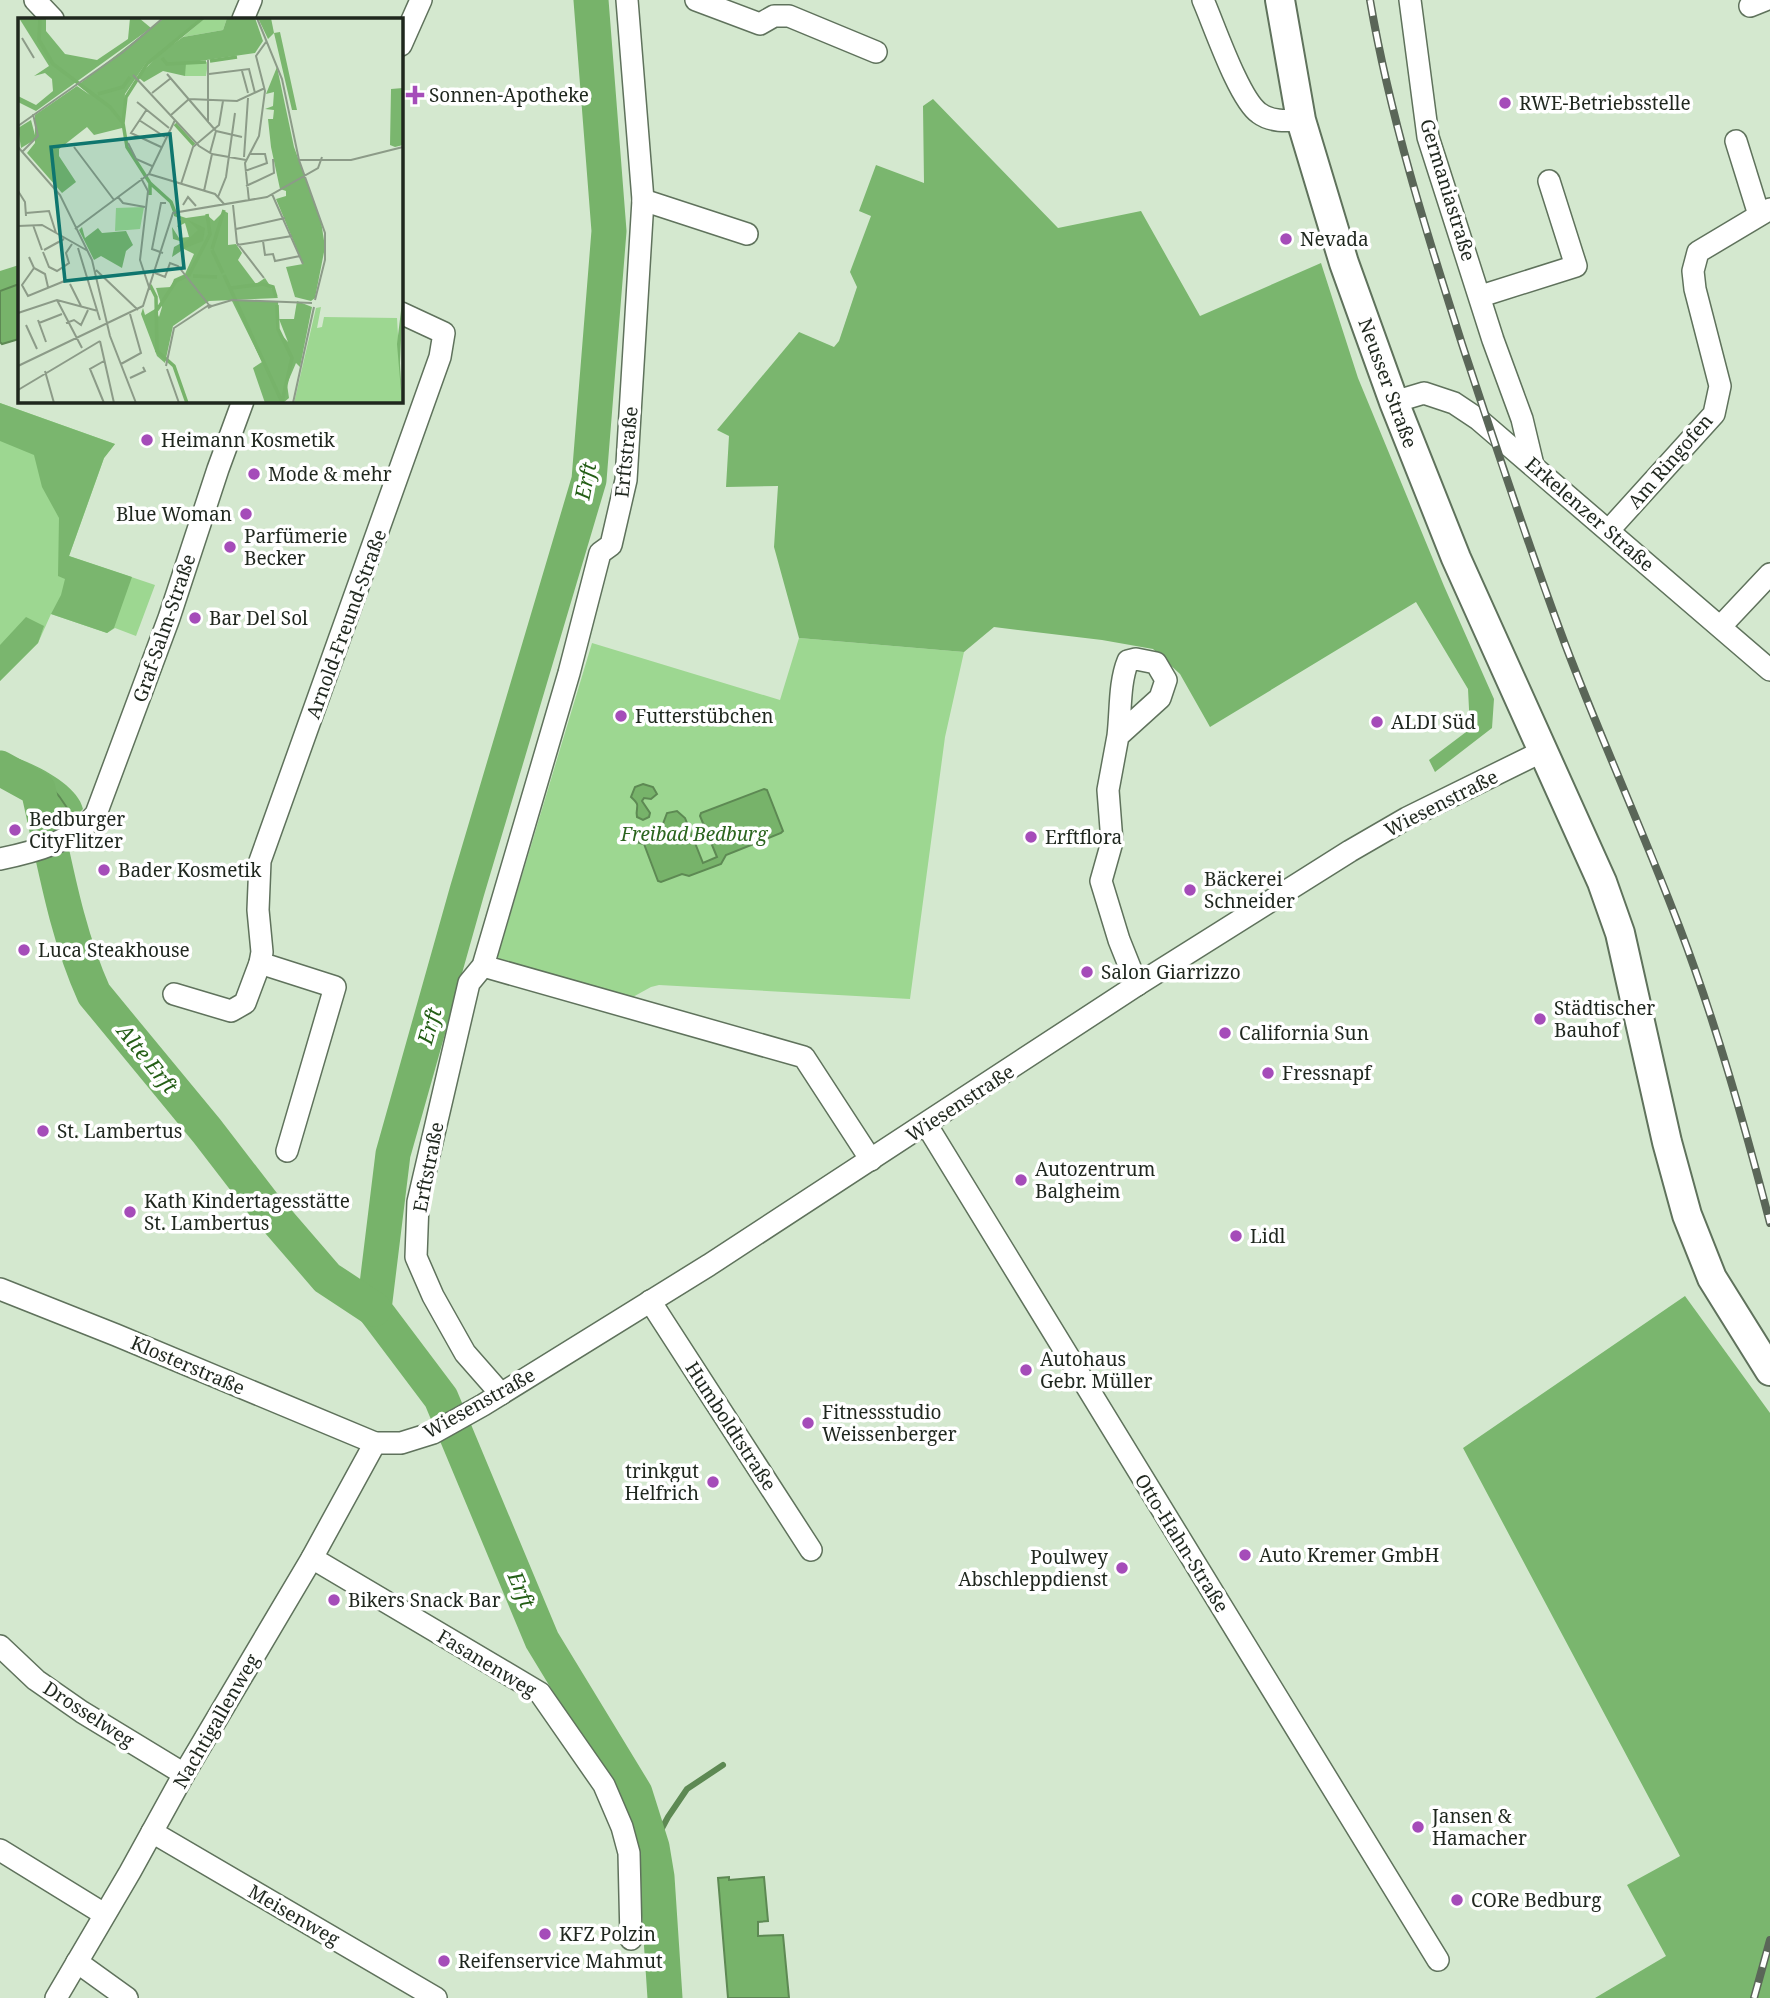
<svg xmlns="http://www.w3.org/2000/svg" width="1770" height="1998" font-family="'Noto Serif',serif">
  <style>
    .green { fill: #9dd791 }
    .forest { fill: #7ab66e }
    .water { fill: #77b36a; stroke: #5d8953; stroke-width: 2 }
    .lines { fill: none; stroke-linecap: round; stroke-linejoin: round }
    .stream { stroke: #5d8953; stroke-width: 6 }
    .river { stroke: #77b36a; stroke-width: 35 }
    .minor-casing { stroke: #5f725c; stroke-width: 24 }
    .tertiary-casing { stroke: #5f725c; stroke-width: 32 }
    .minor { stroke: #fff; stroke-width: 21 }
    .tertiary { stroke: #fff; stroke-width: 28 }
    .rail-casing { stroke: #5a6658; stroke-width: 8 }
    .rail { stroke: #fff; stroke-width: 5; stroke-dasharray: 16; stroke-linecap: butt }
    .poi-dot { fill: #a54cb9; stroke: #fff; stroke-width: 2.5 }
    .labels { text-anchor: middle; stroke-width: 7; stroke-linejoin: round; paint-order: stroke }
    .poi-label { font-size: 19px; fill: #1f271e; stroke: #fff; text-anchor: start }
    .street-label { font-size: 19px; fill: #1f271e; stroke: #fff }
    .park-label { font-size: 19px; font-style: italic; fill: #2b651e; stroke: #fff }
    .water-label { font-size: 21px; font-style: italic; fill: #245e16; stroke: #fff }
    .inset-river { fill: none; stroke: #77b36a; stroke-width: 3.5 }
    .inset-road { fill: none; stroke: #8c9b88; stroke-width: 2 }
    .view { fill: #0f766e; fill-opacity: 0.15; stroke: #0f766e; stroke-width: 3.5 }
    .inset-edge { fill: none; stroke: #1f271e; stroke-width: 3.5 }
  </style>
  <rect width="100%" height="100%" fill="#d4e8cf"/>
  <!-- green -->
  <g class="green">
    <polygon points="0,403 115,444 104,458 69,556 155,585 136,636 115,628 107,633 51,614 38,643 0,681"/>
    <polygon points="799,638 964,652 945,737 910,999 659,985 651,987 631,998 496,962 592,643 780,700"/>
  </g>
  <!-- forest -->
  <g class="forest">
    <polygon points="933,99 1058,228 1141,211 1200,316 1321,263 1358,378 1444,586 1494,699 1492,728 1435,772 1429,760 1470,729 1468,689 1416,602 1210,727 1180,674 1153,649 1102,640 994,627 964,652 799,638 774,547 778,486 726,487 729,436 717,430 799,332 834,347 839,341 857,287 850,272 871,216 859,211 876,165 924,183 923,106"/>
    <polygon points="19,265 19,284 0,291 0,271"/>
    <polygon points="0,403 115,444 104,458 69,556 132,577 114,628 107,633 51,614 61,595 65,579 58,576 59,518 42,487 34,455 0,441"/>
    <polygon points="26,617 44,626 38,643 0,681 0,645"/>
    <path d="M0,753C26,759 77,782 83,809L73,819C58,789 33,772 0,764Z"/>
    <polygon points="1685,1296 1770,1413 1770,1998 1595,1998 1666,1956 1627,1885 1680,1856 1463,1448"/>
  </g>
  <!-- water -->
  <g class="water">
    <polygon points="19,284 19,339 2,344 0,342 0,291"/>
    <path d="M0,764C38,773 56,784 73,819L39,834C37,803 31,786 0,775Z"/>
    <path d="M643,784L653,787L657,794L651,799L644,798L642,801L650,813L649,817L643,820L637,817C635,805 642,807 631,797L635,787Z"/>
    <polygon points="764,789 767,790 783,831 781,833 726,855 721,864 689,876 682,874 661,882 658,881 644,844 639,843 637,837 661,829 667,813 677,811 685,818 703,863 717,857 700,816 701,813"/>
    <polygon points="729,1877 729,1880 764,1877 768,1921 758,1922 758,1936 783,1935 789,1998 728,1998 718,1878"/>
  </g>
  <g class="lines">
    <!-- stream -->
    <polyline class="stream" points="652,1847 668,1817 687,1789 723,1765"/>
    <!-- river -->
    <g class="river">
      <polyline points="591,0 609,231 589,480 467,891 393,1154 374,1309 441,1398 542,1640 635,1793 652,1847 657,1877 665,1998"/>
      <path d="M0,768L38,789C54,858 65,930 94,994L207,1131L264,1205L327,1278L374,1309"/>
    </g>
    <!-- minor casing -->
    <g class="minor-casing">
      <g id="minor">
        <polyline points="35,0 53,19"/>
        <polyline points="696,0 760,24 774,16 789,16 876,52"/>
        <path d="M1203,0C1214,25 1239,99 1259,113C1271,122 1286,121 1301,120"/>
        <polyline points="1410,0 1428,137 1493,340 1522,419 1533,465"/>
        <polyline points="1750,6 1765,0"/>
        <polyline points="243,19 251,0"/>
        <polyline points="401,45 421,0"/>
        <polyline points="1736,141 1759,215"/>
        <polyline points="643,200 747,234"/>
        <polyline points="1481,296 1576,266 1549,181"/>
        <polyline points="1394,402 1424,393 1454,403 1478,419 1770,670"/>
        <polyline points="1609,530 1714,414 1720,386 1695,289 1693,271 1698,252 1770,209"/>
        <polyline points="1721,626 1770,574"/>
        <path d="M1118,736C1121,711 1119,683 1128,661L1136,659L1156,663L1166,680L1160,698L1118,736L1108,790L1112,842L1101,881L1119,940L1137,985"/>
        <path d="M0,859C34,852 73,842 96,814L169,618L218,469L243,401"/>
        <polyline points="260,963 335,987 287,1151"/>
        <polyline points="483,966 804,1057 871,1160"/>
        <polyline points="174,994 231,1011 245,1003 260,963 262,952 258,910 260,861 440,357 444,333 401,313"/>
        <polyline points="926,1124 1438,1960"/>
        <polyline points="0,1289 116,1335 375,1443 401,1443 433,1433 483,1405 709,1265 1137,985 1350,851 1407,818 1543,751"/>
        <polyline points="650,1301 811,1550"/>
        <polyline points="501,1394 465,1353 433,1296 416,1257 418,1202 469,983 483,966 569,673 600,553 611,545 626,480 643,200 627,0"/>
        <polyline points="312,1558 540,1693 604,1785 622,1827 629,1853 631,1939"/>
        <polyline points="0,1646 36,1680 82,1712 184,1774"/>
        <polyline points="152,1832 436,1998"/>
        <polyline points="0,1850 104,1914"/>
        <polyline points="77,1962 127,1998"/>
        <polyline points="56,1998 130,1872 184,1774 312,1558 375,1443"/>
      </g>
    </g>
    <!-- tertiary casing -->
    <g class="tertiary-casing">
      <polyline id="tertiary" points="1280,0 1301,120 1344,263 1394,402 1456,558 1602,882 1620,933 1667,1142 1687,1215 1712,1278 1770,1371"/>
    </g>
    <!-- minor -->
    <use href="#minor" class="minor"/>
    <!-- tertiary -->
    <use href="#tertiary" class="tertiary"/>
    <!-- rail casing -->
    <g class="rail-casing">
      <g id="rail">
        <path d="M1370,0C1390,117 1426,231 1462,344C1495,444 1528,545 1565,644C1601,739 1643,831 1679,926C1716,1023 1744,1123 1770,1223"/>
        <polyline points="1754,1998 1770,1940"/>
      </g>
    </g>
    <!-- rail -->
    <use href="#rail" class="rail"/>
  </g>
  <!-- markers -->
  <g class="poi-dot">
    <path d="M411.5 84.5h7v7h7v7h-7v7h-7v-7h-7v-7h7z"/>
    <circle cx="1505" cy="103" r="7"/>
    <circle cx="1286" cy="239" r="7"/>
    <circle cx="147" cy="440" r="7"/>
    <circle cx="254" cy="474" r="7"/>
    <circle cx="246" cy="514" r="7"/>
    <circle cx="230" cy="547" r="7"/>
    <circle cx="195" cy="618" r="7"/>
    <circle cx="621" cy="716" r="7"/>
    <circle cx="1377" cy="722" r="7"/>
    <circle cx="15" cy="830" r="7"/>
    <circle cx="1031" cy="837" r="7"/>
    <circle cx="104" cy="870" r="7"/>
    <circle cx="1190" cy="890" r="7"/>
    <circle cx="24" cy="950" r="7"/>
    <circle cx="1087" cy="972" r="7"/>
    <circle cx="1540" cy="1019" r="7"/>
    <circle cx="1225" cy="1033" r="7"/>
    <circle cx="1268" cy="1073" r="7"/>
    <circle cx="43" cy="1131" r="7"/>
    <circle cx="1021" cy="1180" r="7"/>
    <circle cx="130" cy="1212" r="7"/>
    <circle cx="1236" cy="1236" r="7"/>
    <circle cx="1026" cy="1370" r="7"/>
    <circle cx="808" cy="1423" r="7"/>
    <circle cx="713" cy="1482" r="7"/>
    <circle cx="1245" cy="1555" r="7"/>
    <circle cx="1122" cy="1568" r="7"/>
    <circle cx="334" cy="1600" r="7"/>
    <circle cx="1418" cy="1827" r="7"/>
    <circle cx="1457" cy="1900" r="7"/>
    <circle cx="545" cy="1934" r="7"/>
    <circle cx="444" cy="1961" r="7"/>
  </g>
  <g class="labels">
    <!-- poi labels -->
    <g class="poi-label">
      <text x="429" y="102">Sonnen-Apotheke</text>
      <text x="1519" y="110">RWE-Betriebsstelle</text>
      <text x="1300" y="246">Nevada</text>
      <text x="161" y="447">Heimann Kosmetik</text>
      <text x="268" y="481">Mode &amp; mehr</text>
      <text x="232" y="521" text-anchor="end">Blue Woman</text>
      <text x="244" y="543">Parfümerie<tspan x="244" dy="22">Becker</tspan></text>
      <text x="209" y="625">Bar Del Sol</text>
      <text x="635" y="723">Futterstübchen</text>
      <text x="1391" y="729">ALDI Süd</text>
      <text x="29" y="826">Bedburger<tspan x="29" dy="22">CityFlitzer</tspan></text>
      <text x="1045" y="844">Erftflora</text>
      <text x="118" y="877">Bader Kosmetik</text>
      <text x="1204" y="886">Bäckerei<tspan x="1204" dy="22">Schneider</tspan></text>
      <text x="38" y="957">Luca Steakhouse</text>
      <text x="1101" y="979">Salon Giarrizzo</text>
      <text x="1554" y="1015">Städtischer<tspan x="1554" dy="22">Bauhof</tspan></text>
      <text x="1239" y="1040">California Sun</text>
      <text x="1282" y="1080">Fressnapf</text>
      <text x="57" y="1138">St. Lambertus</text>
      <text x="1035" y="1176">Autozentrum<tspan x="1035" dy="22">Balgheim</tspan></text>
      <text x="144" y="1208">Kath Kindertagesstätte<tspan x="144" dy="22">St. Lambertus</tspan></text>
      <text x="1250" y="1243">Lidl</text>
      <text x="1040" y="1366">Autohaus<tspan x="1040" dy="22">Gebr. Müller</tspan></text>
      <text x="822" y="1419">Fitnessstudio<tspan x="822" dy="22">Weissenberger</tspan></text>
      <text x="699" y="1478" text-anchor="end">trinkgut<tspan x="699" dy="22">Helfrich</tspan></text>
      <text x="1259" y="1562">Auto Kremer GmbH</text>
      <text x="1108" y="1564" text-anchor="end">Poulwey<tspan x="1108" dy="22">Abschleppdienst</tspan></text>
      <text x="348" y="1607">Bikers Snack Bar</text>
      <text x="1432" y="1823">Jansen &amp;<tspan x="1432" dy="22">Hamacher</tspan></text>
      <text x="1471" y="1907">CORe Bedburg</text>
      <text x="559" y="1941">KFZ Polzin</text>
      <text x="458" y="1968">Reifenservice Mahmut</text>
    </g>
    <!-- street labels -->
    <g class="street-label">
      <text transform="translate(1448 190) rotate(73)" y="7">Germaniastraße</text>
      <text transform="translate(1388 383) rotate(70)" y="7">Neusser Straße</text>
      <text transform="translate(626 452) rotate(-84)" y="7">Erftstraße</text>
      <text transform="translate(1670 461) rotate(-49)" y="7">Am Ringofen</text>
      <text transform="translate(1590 514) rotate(41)" y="7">Erkelenzer Straße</text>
      <text transform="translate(346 624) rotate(-70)" y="7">Arnold-Freund-Straße</text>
      <text transform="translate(164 628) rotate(-71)" y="7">Graf-Salm-Straße</text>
      <text transform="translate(1441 803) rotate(-27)" y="7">Wiesenstraße</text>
      <text transform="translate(960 1103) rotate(-33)" y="7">Wiesenstraße</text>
      <text transform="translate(428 1167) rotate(-79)" y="7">Erftstraße</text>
      <text transform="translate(188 1365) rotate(23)" y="7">Klosterstraße</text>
      <text transform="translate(479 1403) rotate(-29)" y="7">Wiesenstraße</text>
      <text transform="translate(731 1426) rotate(57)" y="7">Humboldtstraße</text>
      <text transform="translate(1182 1543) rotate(58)" y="7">Otto-Hahn-Straße</text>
      <text transform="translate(487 1663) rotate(31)" y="7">Fasanenweg</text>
      <text transform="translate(89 1714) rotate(33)" y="7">Drosselweg</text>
      <text transform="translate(216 1721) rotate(-60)" y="7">Nachtigallenweg</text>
      <text transform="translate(294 1915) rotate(30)" y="7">Meisenweg</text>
    </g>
    <!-- park labels -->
    <g class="park-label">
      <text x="694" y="841">Freibad Bedburg</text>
    </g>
    <!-- water labels -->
    <g class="water-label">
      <text transform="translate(586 481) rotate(-79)" y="7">Erft</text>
      <text transform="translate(430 1026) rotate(-74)" y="7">Erft</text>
      <text transform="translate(147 1059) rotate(51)" y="7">Alte Erft</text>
      <text transform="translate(521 1590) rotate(67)" y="7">Erft</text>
    </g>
  </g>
  <!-- overview -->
  <g transform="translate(18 18)">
    <rect width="385" height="385" fill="#d4e8cf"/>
    <path d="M187,0H209L205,12L165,19ZM190,44L188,58H167V45ZM126,189L122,211L97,213L98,190ZM303,289L299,310L304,309L306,299L379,300L384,385H276L298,290Z" fill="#9dd791"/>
    <path d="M1,0H28V13L47,36L79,42L110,21L112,0H121L133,10L18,93L0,84V78L18,87L35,73L34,61L27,55L16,58L31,48ZM146,0H184L151,29L165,19L205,12L209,0H237L245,23L237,35L168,45L167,58L145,53L126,64L120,59L141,36L128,45L107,76L104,110L76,117L69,109L41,131V138L58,164L44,175L9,135L17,125V97L59,68L72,77L60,67ZM240,0H253L256,15L262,14L279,92H274L256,15L250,21ZM259,49L276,129L303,203L307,229L297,280L293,283L277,279L268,249L285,246L258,181L268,178V173L262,171L253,129L250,101H255L256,92L247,91L255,88L256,74L248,76ZM385,70V127L377,129L372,127L373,71ZM13,102L18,121L3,130L0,110ZM206,193L210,195V227L218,226L224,235L220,242L238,266L247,260L260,280L191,283L155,308L147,345L139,338L123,296L125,290L127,297L137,291L141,299L144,289L138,270L153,269L156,261L167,256L176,236L166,231L154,239L156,229L165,224L155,221L154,209L161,220L171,219L167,205L159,209L163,201L156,198V196L168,200L189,197L196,203ZM64,209L67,220L80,210L84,215L108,213L115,227L108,233L104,250L83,238L76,242L61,212ZM385,276L382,345L384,385L379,326ZM214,283H260L261,314L270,324L261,301H276L279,283L294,289L282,349L278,345L269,366L271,380L265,385H247L235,350L244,344Z" fill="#7ab66e"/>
    <path d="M170,202L187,210L185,223L157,234L180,212Z" fill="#77b36a"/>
    <path class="inset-river" d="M22,0L21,22L35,46L92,89L104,104M144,40L149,46L188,44M192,43L219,39M80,76L105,69L112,59M157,106L176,127M132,165L153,184L158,197M132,177V165L109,129L105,105L108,79L129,46L185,0M194,231L206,192M194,232L205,255M206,257L264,384M175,258L199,259M132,267L138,279L139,333L156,348L169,385M213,270L245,266L255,269L258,279M259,287L260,311L274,340L264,384M139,292L158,263L171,257L192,216L189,196"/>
    <path class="inset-road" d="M239,0L264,61L281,142L307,215V242L297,282M4,20L16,40M224,53L230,75M149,56L198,113M191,56L231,51L237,75M115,57L181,128L194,136L228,142M134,75L153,60M119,84L151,110M129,91L113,115L143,129M153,97L171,81L219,83L247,70M121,102L147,119M190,104V42M0,108L105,34L145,0M110,125L118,141L134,148M0,129L42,177L74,242L92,318L118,385M56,129L96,182M4,134L20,118L15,96M192,135L198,113L224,119M226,139L230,80M281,142H333L385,129M227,153L249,145L247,136H232M131,156L197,176L206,186M131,156L157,102M123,160L130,173L122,242L132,272M163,166L175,129L201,107L205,83M228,168L256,155L255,141M0,173L7,184L8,198M186,173L194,136M254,176L285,246M100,179L105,185L127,189M200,179L208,159L217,95M231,183L227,145L241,118L247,73L238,38L248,24M165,187L170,179L178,188M215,187L219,225L246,260M8,195L31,193L38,215M15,207L24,232M0,208L24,207L70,233M57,211L131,156M218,211L267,200M245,223L247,237L255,236L257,243L282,238M219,227L274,218M60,230L82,302M26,232L46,221M25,234L31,249L39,253L51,245L48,235L54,226M145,235L134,231L143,185H148M11,239L16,250L27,256L30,269M16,250L4,267L10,278L49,262M78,252L120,292M137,255L147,259L152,245L160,248L191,287M52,266L63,288M39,282L64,330M194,288L214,282L294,285M0,295L39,282L80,293M20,302L28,324M21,305L44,296M48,305L56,302L63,307L70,292M8,307L19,331M82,323L96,385M103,346L123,335L112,296M0,348L125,288L155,195L249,179L300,150L304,139M148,348L156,310L191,287L194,288L190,290M149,351L161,385M27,353L36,385M112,360L127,353L125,349M0,372L82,323M86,385L72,351L86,343M275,385L296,289"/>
    <path class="view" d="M152,116L166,250L47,263L33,129Z"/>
    <rect width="385" height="385" class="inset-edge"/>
  </g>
</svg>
